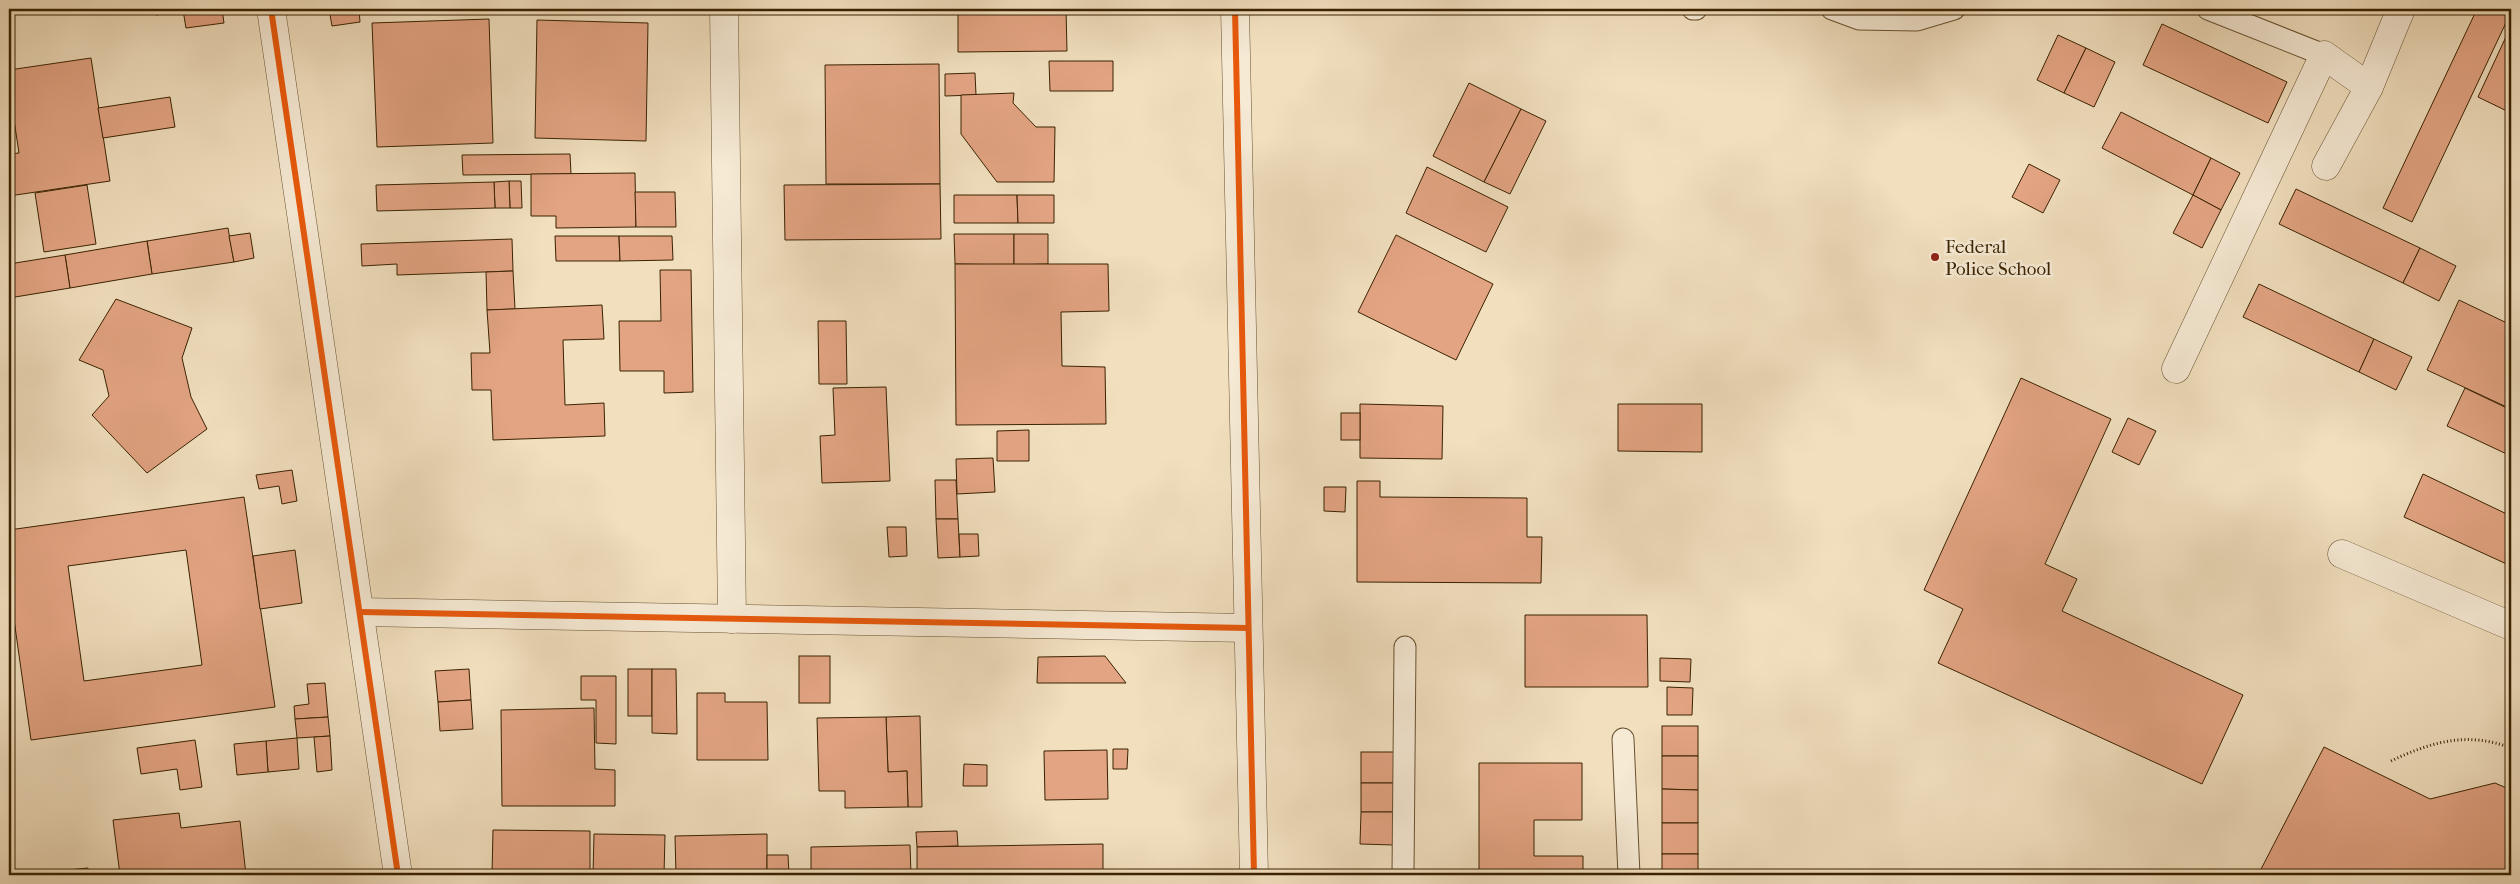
<svg xmlns="http://www.w3.org/2000/svg" width="2520" height="884" font-family="'IM FELL French Canon',serif">
  <style>
    .building { fill: #e3a483; stroke: #3a2201; fill-rule: evenodd }
    .lines { fill: none; stroke-linecap: round; stroke-linejoin: round }
    .lane-casing { stroke: #685130; stroke-width: 23 }
    .street-casing { stroke: #685130; stroke-width: 29 }
    .path { stroke: #3a2201; stroke-width: 3; stroke-dasharray: 1 2.5; stroke-linecap: butt }
    .lane { stroke: #f6ead5; stroke-width: 21 }
    .street { stroke: #f6ead5; stroke-width: 28 }
    .cycleway-casing { stroke: #f6ead5; stroke-width: 9 }
    .cycleway { stroke: #e8590c; stroke-width: 6 }
    .poi-dot { fill: #8f2418; stroke: #f6ead5; stroke-width: 2 }
    .labels { text-anchor: middle; stroke-width: 5; stroke-linejoin: round; paint-order: stroke }
    .poi-label { font-size: 19px; fill: #3a2201; stroke: #f6ead5; text-anchor: start }
  </style>
  <rect width="100%" height="100%" fill="#f1dfbe"/>
  <filter id="stains"><feTurbulence type="fractalNoise" baseFrequency=".004" numOctaves="4"/><feColorMatrix values="0 0 0 0 .2 0 0 0 0 .09 0 0 0 0 .02 0 0 0 .5 -.17"/></filter>
  <radialGradient id="worn" r=".72"><stop offset=".6" stop-color="#630" stop-opacity="0"/><stop offset="1" stop-color="#630" stop-opacity=".3"/></radialGradient>
  <!-- building -->
  <g class="building">
    <polygon points="155,9 195,9 156,15"/>
    <polygon points="195,9 222,9 224,23 186,28 183,10"/>
    <polygon points="329,9 359,9 360,22 332,26"/>
    <polygon points="958,9 1066,9 1067,51 958,52"/>
    <polygon points="2477,9 2511,9 2511,12 2412,222 2383,208"/>
    <polygon points="489,19 493,143 377,147 372,23"/>
    <polygon points="537,20 648,23 646,141 535,138"/>
    <polygon points="2162,24 2287,82 2268,123 2143,65"/>
    <polygon points="2511,26 2511,113 2478,97"/>
    <polygon points="2058,35 2086,48 2064,93 2037,80"/>
    <polygon points="2086,48 2115,62 2094,107 2064,93"/>
    <polygon points="91,58 110,181 9,196 9,154 19,153 9,87 9,70"/>
    <polygon points="1049,61 1113,61 1113,91 1050,91"/>
    <polygon points="939,64 940,184 826,184 825,65"/>
    <polygon points="975,73 976,95 945,96 945,74"/>
    <polygon points="1469,83 1521,109 1484,182 1433,156"/>
    <polygon points="1014,93 1013,103 1036,127 1055,127 1054,182 997,182 961,134 961,95"/>
    <polygon points="170,97 175,127 103,138 98,108"/>
    <polygon points="1521,109 1546,121 1510,194 1484,182"/>
    <polygon points="2121,112 2211,158 2193,195 2102,148"/>
    <polygon points="570,154 571,174 463,175 462,155"/>
    <polygon points="2211,158 2240,173 2221,210 2193,195"/>
    <polygon points="2029,164 2060,180 2043,213 2012,197"/>
    <polygon points="1427,167 1508,207 1486,252 1406,213"/>
    <polygon points="635,173 636,227 556,228 556,216 531,216 531,174"/>
    <polygon points="509,181 521,181 522,208 510,208"/>
    <polygon points="509,181 510,208 495,208 494,182"/>
    <polygon points="494,182 495,208 377,211 376,185"/>
    <polygon points="940,184 941,239 785,240 784,185"/>
    <polygon points="87,185 96,244 44,252 35,193"/>
    <polygon points="2296,189 2420,248 2403,283 2279,224"/>
    <polygon points="635,192 675,192 676,227 636,227"/>
    <polygon points="954,195 1017,195 1018,223 954,223"/>
    <polygon points="1017,195 1054,195 1054,223 1018,223"/>
    <polygon points="2193,195 2221,210 2202,248 2173,233"/>
    <polygon points="228,228 234,262 152,274 147,241"/>
    <polygon points="250,233 254,258 234,262 229,236"/>
    <polygon points="954,234 1014,234 1014,265 955,264"/>
    <polygon points="1014,234 1048,234 1048,264 1014,265"/>
    <polygon points="1396,235 1493,284 1456,360 1358,312"/>
    <polygon points="555,236 619,236 620,261 556,261"/>
    <polygon points="619,236 672,236 673,260 620,261"/>
    <polygon points="512,239 513,271 397,275 397,264 362,266 361,244"/>
    <polygon points="147,241 152,274 70,288 65,255"/>
    <polygon points="2420,248 2456,266 2439,301 2403,283"/>
    <polygon points="65,255 70,288 9,298 9,264"/>
    <polygon points="955,264 1108,264 1109,311 1061,312 1062,366 1105,367 1106,424 956,425"/>
    <polygon points="660,270 691,270 693,392 664,393 664,371 620,371 619,321 661,321"/>
    <polygon points="513,271 515,309 487,310 486,272"/>
    <polygon points="2259,284 2374,339 2359,372 2243,317"/>
    <polygon points="116,299 192,328 182,358 191,397 207,429 147,473 92,415 109,396 103,370 79,360"/>
    <polygon points="2459,300 2511,325 2511,409 2427,370"/>
    <polygon points="602,305 604,339 563,340 565,405 604,403 605,436 493,440 491,390 472,390 471,353 490,353 487,310"/>
    <polygon points="818,321 846,321 847,384 819,384"/>
    <polygon points="2374,339 2412,357 2396,390 2359,372"/>
    <polygon points="2021,378 2111,419 2045,564 2077,579 2062,611 2243,695 2202,784 1938,663 1963,609 1924,590"/>
    <polygon points="886,387 890,481 822,483 820,436 835,435 833,388"/>
    <polygon points="2465,388 2511,410 2511,456 2447,426"/>
    <polygon points="1360,404 1443,406 1442,459 1360,458"/>
    <polygon points="1618,404 1702,404 1702,452 1618,451"/>
    <rect x="1341" y="413" width="19" height="27"/>
    <polygon points="2128,418 2156,431 2139,465 2112,452"/>
    <polygon points="1029,430 1029,461 997,461 997,431"/>
    <polygon points="993,458 995,492 957,494 956,459"/>
    <polygon points="292,470 297,501 282,504 279,486 259,489 256,475"/>
    <polygon points="2423,474 2511,516 2511,566 2404,517"/>
    <polygon points="935,480 956,480 958,519 936,519"/>
    <polygon points="1357,481 1380,481 1380,497 1527,498 1527,537 1542,537 1541,583 1357,582"/>
    <polygon points="1324,487 1346,487 1345,512 1324,511"/>
    <path d="M244,497L275,707L31,740L9,584V530ZM186,550L202,665L84,681L68,566Z"/>
    <polygon points="936,519 958,519 960,557 938,558"/>
    <polygon points="887,527 906,527 907,556 889,557"/>
    <polygon points="959,534 978,534 979,556 960,557"/>
    <polygon points="295,550 302,603 260,609 253,556"/>
    <polygon points="1525,615 1647,615 1648,687 1525,687"/>
    <rect x="799" y="656" width="31" height="47"/>
    <polygon points="1105,656 1126,683 1037,683 1038,657"/>
    <polygon points="1660,658 1691,659 1690,682 1660,681"/>
    <polygon points="469,669 471,700 438,702 435,671"/>
    <rect x="628" y="669" width="24" height="47"/>
    <polygon points="652,669 676,669 677,734 652,733"/>
    <polygon points="581,676 616,676 616,744 596,743 596,700 581,700"/>
    <polygon points="325,683 328,717 295,719 294,706 309,704 307,684"/>
    <polygon points="1667,687 1693,688 1692,715 1667,715"/>
    <polygon points="697,693 725,693 725,702 767,702 768,760 697,760"/>
    <polygon points="471,700 473,729 440,731 438,702"/>
    <polygon points="594,708 595,769 615,770 615,806 502,806 501,710"/>
    <polygon points="920,716 922,807 908,807 907,771 888,772 886,717"/>
    <polygon points="328,717 330,736 297,738 295,719"/>
    <polygon points="886,717 888,772 907,771 908,807 845,808 845,791 819,791 817,718"/>
    <rect x="1662" y="726" width="36" height="30"/>
    <polygon points="330,736 332,770 317,772 314,737"/>
    <polygon points="297,738 299,769 268,772 266,741"/>
    <polygon points="195,740 202,787 180,790 177,769 141,774 137,748"/>
    <polygon points="266,741 268,772 237,775 234,744"/>
    <polygon points="2324,747 2430,799 2495,783 2511,790 2511,875 2258,875"/>
    <polygon points="1113,749 1128,749 1127,769 1113,769"/>
    <polygon points="1107,750 1108,799 1045,800 1044,751"/>
    <rect x="1361" y="752" width="33" height="31"/>
    <polygon points="1662,756 1698,756 1698,790 1662,789"/>
    <polygon points="1479,763 1582,763 1582,820 1534,820 1534,856 1583,856 1583,875 1479,875"/>
    <polygon points="964,764 987,765 987,786 963,786"/>
    <polygon points="1361,783 1394,783 1393,812 1361,812"/>
    <polygon points="1662,789 1698,790 1698,823 1662,823"/>
    <polygon points="1361,812 1393,812 1394,845 1360,844"/>
    <polygon points="179,813 181,828 240,821 246,875 120,875 113,820"/>
    <rect x="1662" y="823" width="36" height="31"/>
    <polygon points="493,830 590,831 590,875 492,875"/>
    <polygon points="957,831 958,846 917,847 916,832"/>
    <polygon points="594,834 665,835 664,875 593,875"/>
    <polygon points="767,834 767,875 676,875 675,836"/>
    <polygon points="1103,844 1103,875 917,875 917,847"/>
    <polygon points="910,845 911,875 811,875 811,847"/>
    <rect x="1662" y="854" width="36" height="21"/>
    <polygon points="767,855 788,855 789,875 767,875"/>
    <polygon points="88,868 88,875 59,875 58,871"/>
  </g>
  <g class="lines">
    <!-- lane casing -->
    <g class="lane-casing">
      <g id="lane">
        <polyline points="1693,9 1696,9"/>
        <polyline points="1832,9 1859,19 1917,20 1954,9"/>
        <polyline points="2208,9 2324,55"/>
        <polyline points="1623,739 1629,875"/>
        <polyline points="1403,875 1405,647"/>
      </g>
    </g>
    <!-- street casing -->
    <g class="street-casing">
      <g id="street">
        <polyline points="271,9 398,875"/>
        <polyline points="724,9 732,619"/>
        <polyline points="1235,9 1254,875"/>
        <polyline points="2326,166 2369,87 2401,9"/>
        <polyline points="2176,369 2324,55 2369,87"/>
        <polyline points="2342,554 2511,626"/>
        <polyline points="360,612 1248,628"/>
      </g>
    </g>
    <!-- path -->
    <path class="path" d="M2391,761C2431,742 2467,731 2511,748"/>
    <!-- lane -->
    <use href="#lane" class="lane"/>
    <!-- street -->
    <use href="#street" class="street"/>
    <!-- cycleway casing -->
    <g class="cycleway-casing">
      <g id="cycleway">
        <polyline points="271,9 398,875"/>
        <polyline points="1235,9 1254,875"/>
        <polyline points="360,612 1248,628"/>
      </g>
    </g>
    <!-- cycleway -->
    <use href="#cycleway" class="cycleway"/>
  </g>
  <!-- markers -->
  <circle class="poi-dot" cx="1935" cy="257" r="5"/>
  <g class="labels">
    <!-- poi labels -->
    <g class="poi-label">
      <text x="1945" y="253">Federal<tspan x="1945" dy="22">Police School</tspan></text>
    </g>
  </g>
  <!-- margin -->
  <rect width="2520" height="884" fill="none" stroke="#f1dfbe" stroke-width="30"/>
  <rect x="10" y="10" width="2500" height="864" fill="none" stroke="#3a2201" stroke-width="2.5"/>
  <rect x="15" y="15" width="2490" height="854" fill="none" stroke="#3a2201"/>
  <rect width="100%" height="100%" filter="url(#stains)"/>
  <rect width="100%" height="100%" fill="url(#worn)"/>
</svg>
